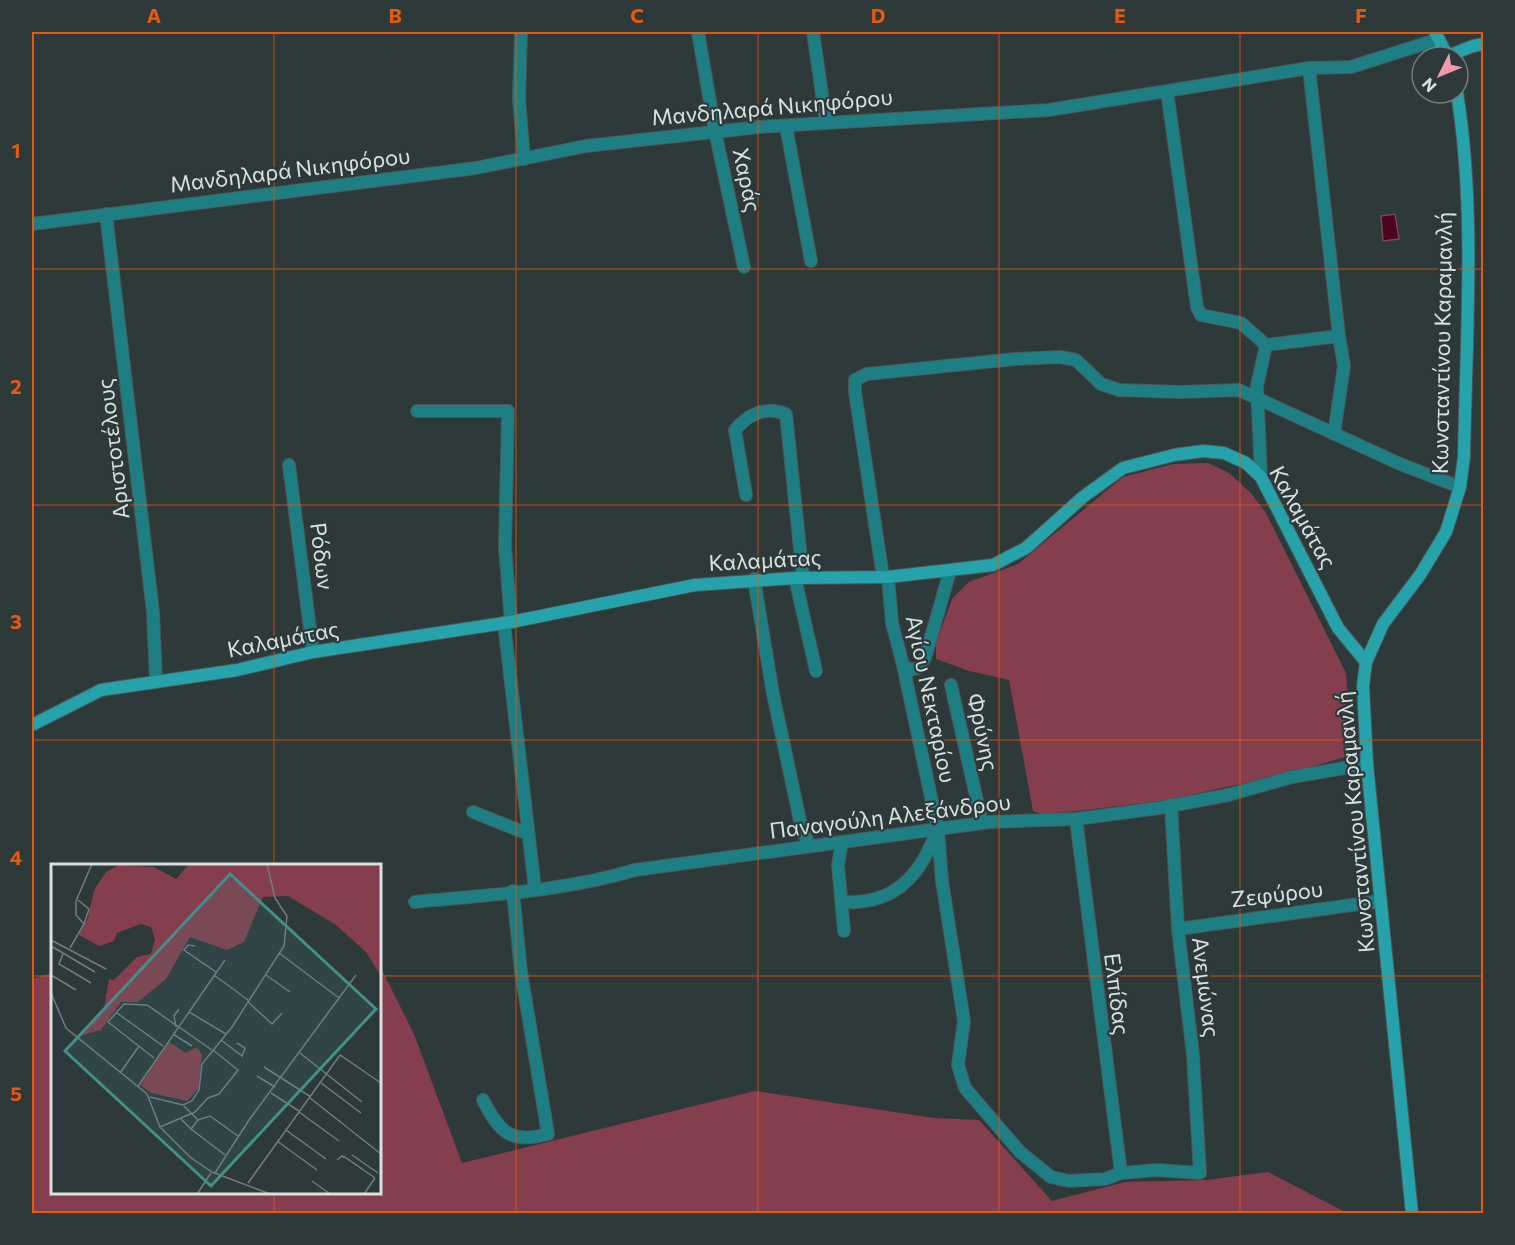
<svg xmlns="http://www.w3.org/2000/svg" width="1515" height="1245" font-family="Commissioner,sans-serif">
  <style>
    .green { fill: #843e4d }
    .water { fill: #4d041d; stroke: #774658; stroke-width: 1.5 }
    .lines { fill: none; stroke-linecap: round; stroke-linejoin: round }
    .street-casing { stroke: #4d5758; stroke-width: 14 }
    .secondary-casing { stroke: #4d5758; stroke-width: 14 }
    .street { stroke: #1d7f84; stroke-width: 12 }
    .secondary { stroke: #26a3aa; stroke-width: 12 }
    .grid { fill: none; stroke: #e8590c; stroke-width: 1.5; stroke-opacity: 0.55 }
    .labels { text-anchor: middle; stroke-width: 4.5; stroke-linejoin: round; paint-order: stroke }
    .street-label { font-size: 22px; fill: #d9e0e0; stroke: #2e393a }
    .inset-road { fill: none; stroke: #727c7c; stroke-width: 1.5 }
    .view { fill: #42908a; fill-opacity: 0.15; stroke: #42908a; stroke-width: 3 }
    .inset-edge { fill: none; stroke: #d9e0e0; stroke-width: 3 }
    .neatline { fill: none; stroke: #e8590c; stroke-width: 2 }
    .grid-label { font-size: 20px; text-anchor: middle; font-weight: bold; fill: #e8590c }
  </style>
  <rect width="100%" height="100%" fill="#2e393a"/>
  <!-- green -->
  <g class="green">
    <polygon points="1208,463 1229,473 1251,493 1266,513 1346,673 1352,755 1290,773 1168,800 1043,815 1033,811 1009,680 969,671 936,659 936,643 952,599 969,582 1018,564 1123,477 1173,464"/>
    <polygon points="380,966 414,1034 462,1163 755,1091 934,1118 979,1120 1052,1201 1125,1182 1206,1180 1268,1172 1347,1213 32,1213 32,979 52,973 52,1192 380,1192"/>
  </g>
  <!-- water -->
  <polygon class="water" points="1395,214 1399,239 1383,241 1381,216"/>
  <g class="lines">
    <!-- street casing -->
    <g class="street-casing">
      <g id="street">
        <polyline points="521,32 519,99 524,159"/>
        <polyline points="698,32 715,131 744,267"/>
        <polyline points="813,32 826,122"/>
        <polyline points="1309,68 1339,336"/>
        <polyline points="1167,91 1197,307 1201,315 1241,323 1266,345 1339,336 1344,366 1334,434"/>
        <polyline points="786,126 811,261"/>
        <polyline points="106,214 153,612 156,681"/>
        <polyline points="32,224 476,168 586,146 759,127 1049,110 1309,68 1351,67 1439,39"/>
        <polyline points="417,411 508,411 505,547 511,622"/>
        <polyline points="289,465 313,652"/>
        <polyline points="1261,477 1257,386 1266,345"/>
        <path d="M746,495L735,430C748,414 766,406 786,414L803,578"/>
        <polyline points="883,577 855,392 855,380 867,374 1015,359 1060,357 1076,360 1101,384 1119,390 1180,392 1239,390 1400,464 1460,487"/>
        <polyline points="888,577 892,623 903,665 938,830 942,881 964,1021 958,1065 965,1088 1020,1152 1051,1177 1069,1181 1105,1179 1121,1173 1157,1170 1200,1173 1193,1055 1178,929 1171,805"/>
        <polyline points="795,578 816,671"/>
        <polyline points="754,579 773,694 802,830 810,846"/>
        <polyline points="504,623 535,889"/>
        <polyline points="903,665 909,670 919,668 925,658 950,571"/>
        <polyline points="951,685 982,823"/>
        <polyline points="473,812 528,834"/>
        <polyline points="1076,819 1121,1173"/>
        <polyline points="842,842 838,865 844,931"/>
        <path d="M415,902C488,895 565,891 635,870L990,822L1076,819L1159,808L1228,795L1292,777L1367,764"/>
        <path d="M842,902C893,905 919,878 936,833"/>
        <polyline points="1178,929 1381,901"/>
        <path d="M483,1100C500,1133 511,1144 548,1134L521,972L513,891"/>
      </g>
    </g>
    <!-- secondary casing -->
    <g class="secondary-casing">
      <g id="secondary">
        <polyline points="1435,32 1448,57"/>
        <polyline points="1448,56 1473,46 1484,44"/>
        <polyline points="32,725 101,690 237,670 313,652 511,622 695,585 795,578 888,577 993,565 1026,548 1083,497 1123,468 1174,455 1203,451 1224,453 1246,463 1261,477 1338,628 1366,662"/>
        <path d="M1412,1214L1367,764L1363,686L1366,662L1383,624L1420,575L1446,532L1460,487L1464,457C1466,340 1476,208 1457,93"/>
      </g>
    </g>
    <!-- street -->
    <use href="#street" class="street"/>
    <!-- secondary -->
    <use href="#secondary" class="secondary"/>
  </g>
  <!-- grid -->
  <path class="grid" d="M274,32V866M516,32V1214M758,32V1214M999,32V1214M1240,32V1214M32,269H1484M32,505H1484M32,740H1484M32,976H52M380,976H1484M274,1192V1214"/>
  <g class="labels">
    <!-- street labels -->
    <g class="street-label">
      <text transform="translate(772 107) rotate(-5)" y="8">Μανδηλαρά Νικηφόρου</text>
      <text transform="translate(290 170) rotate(-7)" y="8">Μανδηλαρά Νικηφόρου</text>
      <text transform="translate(747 180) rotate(78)" y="8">Χαράς</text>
      <text transform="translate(1442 343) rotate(-89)" y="8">Κωνσταντίνου Καραμανλή</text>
      <text transform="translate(113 449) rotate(-97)" y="8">Αριστοτέλους</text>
      <text transform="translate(1303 517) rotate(61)" y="8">Καλαμάτας</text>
      <text transform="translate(322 556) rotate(83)" y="8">Ρόδων</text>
      <text transform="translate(765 560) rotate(-3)" y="8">Καλαμάτας</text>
      <text transform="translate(283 639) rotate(-11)" y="8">Καλαμάτας</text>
      <text transform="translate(931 699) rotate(78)" y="8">Αγίου Νεκταρίου</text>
      <text transform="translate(983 732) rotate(78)" y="8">Φρύνης</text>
      <text transform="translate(890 816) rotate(-7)" y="8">Παναγούλη Αλεξάνδρου</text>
      <text transform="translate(1355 822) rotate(-95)" y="8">Κωνσταντίνου Καραμανλή</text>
      <text transform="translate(1277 894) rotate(-7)" y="8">Ζεφύρου</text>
      <text transform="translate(1206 987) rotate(83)" y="8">Ανεμώνας</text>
      <text transform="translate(1117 994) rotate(83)" y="8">Ελπίδας</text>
    </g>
  </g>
  <!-- overview -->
  <g transform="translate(51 864)">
    <rect width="330" height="330" fill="#2e393a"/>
    <path d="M138,0H330V112L315,88L285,61L237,32L212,33L193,78L176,86L139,73L115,115L87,138H70L50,166L27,172L53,144L58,115L63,116L86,93L100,90L104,75L100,63L90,60L66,69L63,77L48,82L28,71L37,54L43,26L55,8L68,1L103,3L125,15ZM118,178L135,189L146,183L151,191L147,225L136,237L100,229L89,221Z" fill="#843e4d"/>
    <path class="inset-road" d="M27,36L38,45L33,60M0,76L55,105M0,82L44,108M144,82L137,81L133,86L165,108M19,84L33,60L25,51V37L41,0M228,89L288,134M12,90L8,100L40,119M0,111L25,126M163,111L197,136M215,111L239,128M0,129L15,164L96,230L109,263L139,293L161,308L219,330M196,137L221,160L231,149M138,148L175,170M66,149L112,182M125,163L123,152L128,145M122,170L141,182M170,176L191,192L194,184L186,179M249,189L311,238M103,194L57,158L73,140L96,141L161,186M213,203L260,233M69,209L88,182M206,212L224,223M270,219L310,249M87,222L174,96M220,229L248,247M99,233L132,241L141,237L148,226L151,200L181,163L233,82L236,52L224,34L216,0M259,234L330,290M133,242L147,256M248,248L288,277M129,254L140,265L147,256L159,252L187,272M109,263L144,248L157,234L168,230L187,206L162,186M140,265L174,291M235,266L275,295M226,277L266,306M301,291L327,309M286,296L291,292L295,294L324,314M164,309L198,256L305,111M261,317L279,330M197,319L289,191L330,219M146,330L160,309M313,330L324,314"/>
    <path class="view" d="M179,10L325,145L160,322L14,187Z"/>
    <rect width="330" height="330" class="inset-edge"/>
  </g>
  <!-- border -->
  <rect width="1515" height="1245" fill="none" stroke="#2e393a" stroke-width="66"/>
  <!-- north arrow -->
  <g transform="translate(1440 75) rotate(227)"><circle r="28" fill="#2e393a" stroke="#727c7c" stroke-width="1.5"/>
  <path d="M0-4.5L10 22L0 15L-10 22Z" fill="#f39aaa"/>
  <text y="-9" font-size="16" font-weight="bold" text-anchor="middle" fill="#d9e0e0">N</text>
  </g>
  <rect x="33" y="33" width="1449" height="1179" class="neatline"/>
  <g class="grid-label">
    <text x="154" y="23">A</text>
    <text x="395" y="23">B</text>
    <text x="637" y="23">C</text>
    <text x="878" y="23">D</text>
    <text x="1120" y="23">E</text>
    <text x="1361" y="23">F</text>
    <text x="16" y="158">1</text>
    <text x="16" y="394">2</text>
    <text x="16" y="629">3</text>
    <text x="16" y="865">4</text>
    <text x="16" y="1101">5</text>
  </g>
</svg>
